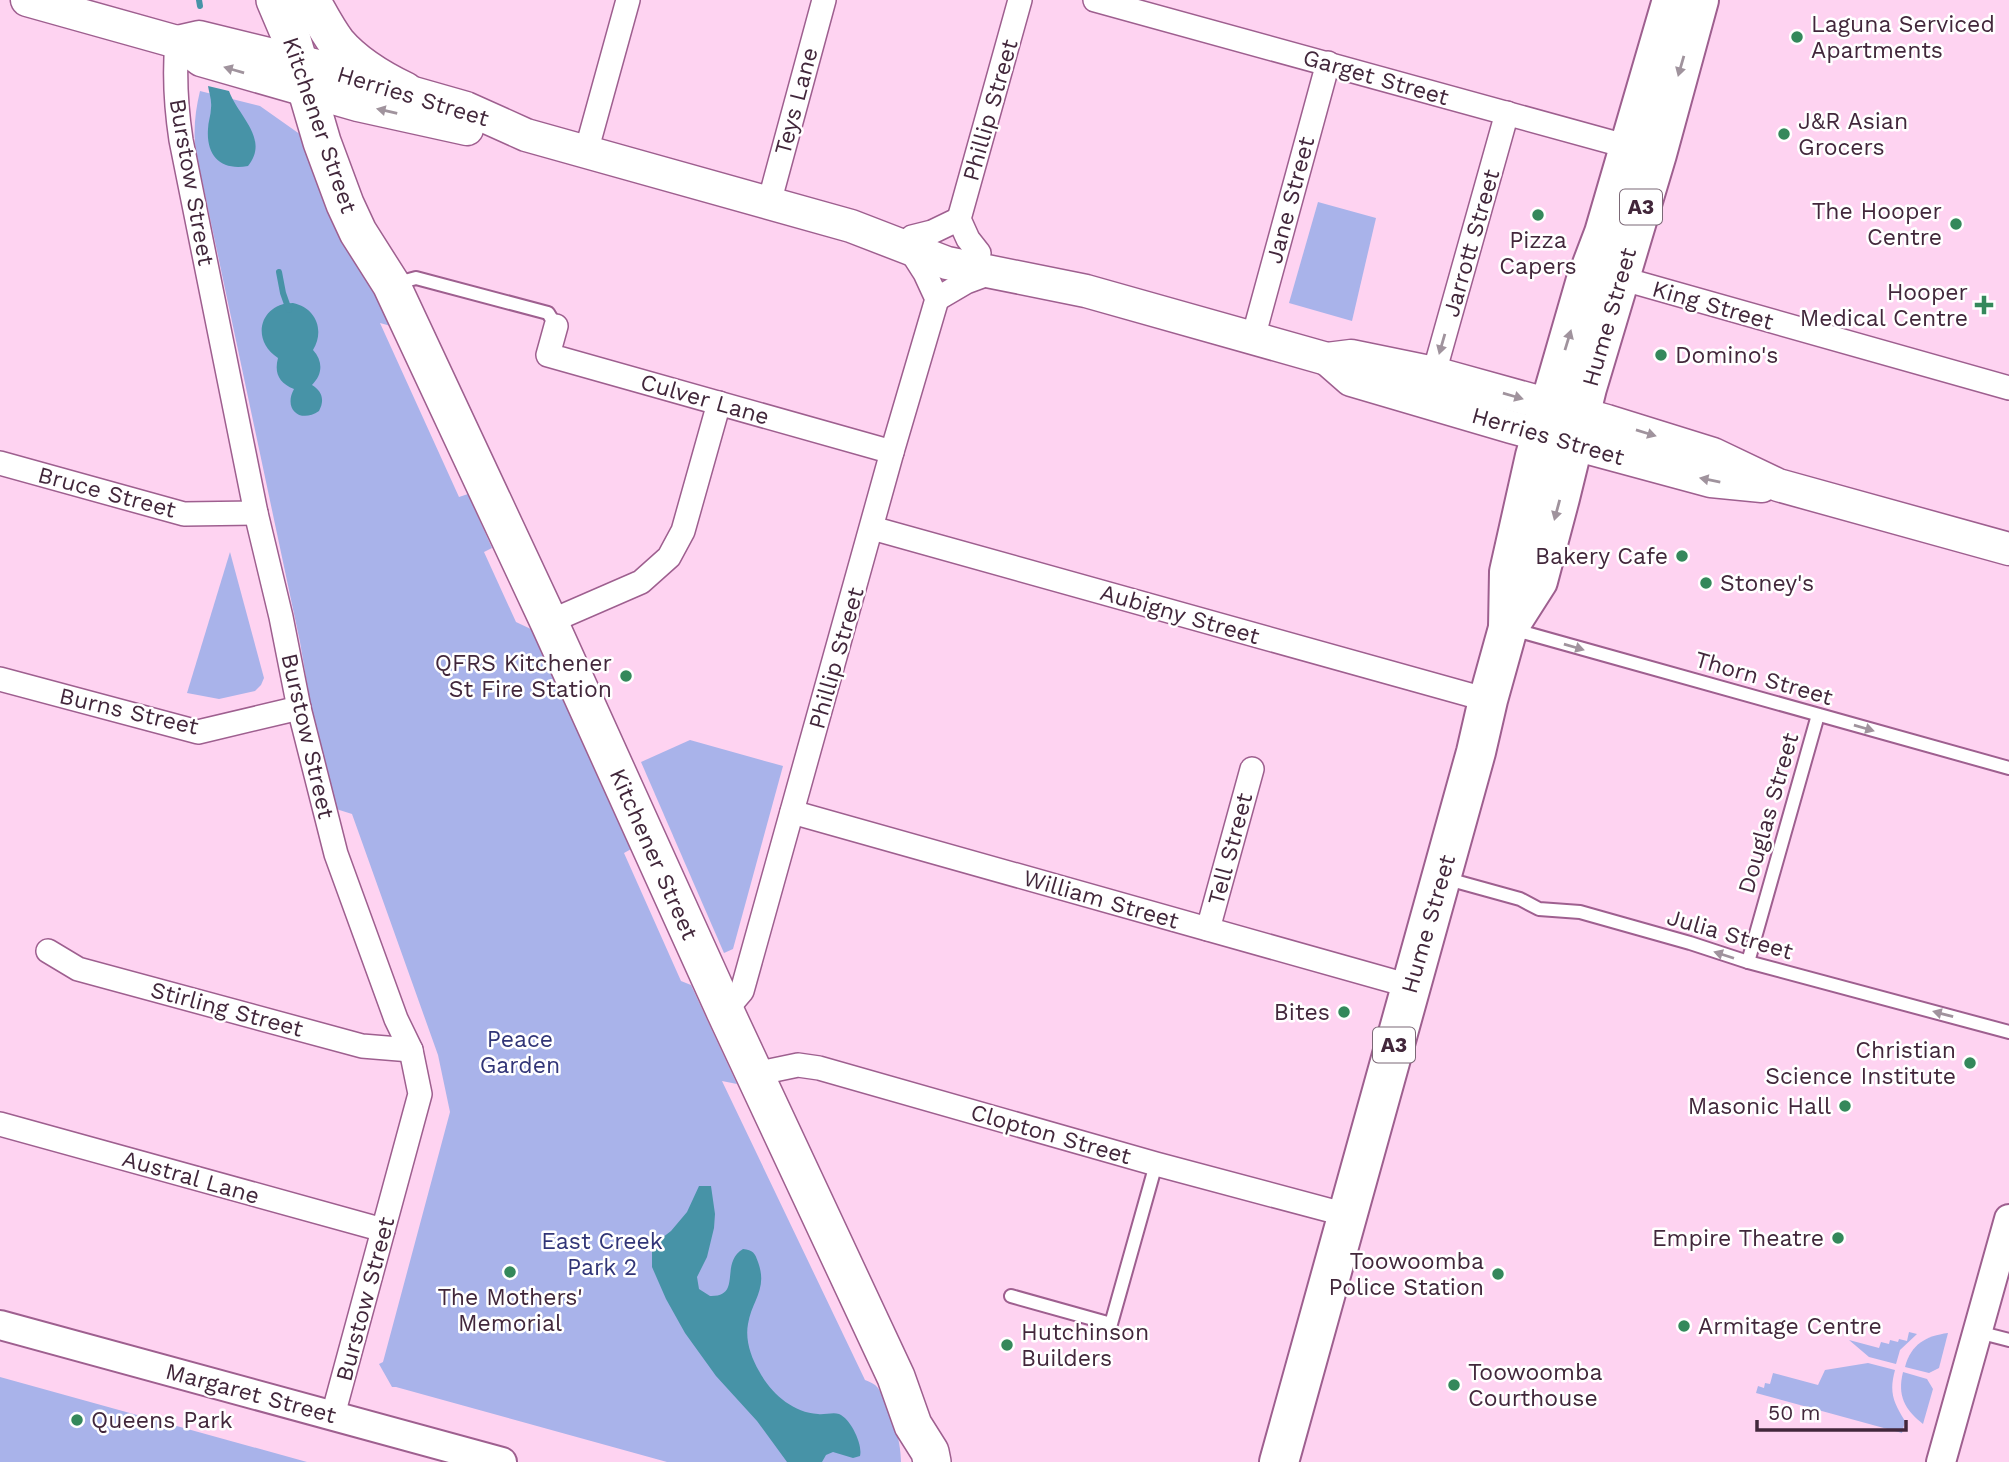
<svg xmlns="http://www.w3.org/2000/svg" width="2009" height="1462" font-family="'Work Sans',sans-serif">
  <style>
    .green { fill: #a9b3ea }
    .water { fill: #4793a7 }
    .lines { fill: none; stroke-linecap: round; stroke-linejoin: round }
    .stream { stroke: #4793a7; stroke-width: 6 }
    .service-casing { stroke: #9e5f8f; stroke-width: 16 }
    .minor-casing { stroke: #9e5f8f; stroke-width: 26 }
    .tertiary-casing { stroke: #9e5f8f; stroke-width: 32 }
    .secondary-casing { stroke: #9e5f8f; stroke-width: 35 }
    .primary-casing { stroke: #9e5f8f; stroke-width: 40 }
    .trunk-casing { stroke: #9e5f8f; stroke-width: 42 }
    .service { stroke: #fff; stroke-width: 12 }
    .minor { stroke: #fff; stroke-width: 23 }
    .tertiary { stroke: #fff; stroke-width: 28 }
    .secondary { stroke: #fff; stroke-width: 32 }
    .primary { stroke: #fff; stroke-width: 37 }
    .trunk { stroke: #fff; stroke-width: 38 }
    .oneway { fill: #a0939d }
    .poi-dot { fill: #34885b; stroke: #fff; stroke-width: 2.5 }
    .labels { text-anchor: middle; stroke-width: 5; stroke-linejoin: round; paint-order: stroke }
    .shield { fill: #fff; stroke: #7b6876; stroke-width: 2 }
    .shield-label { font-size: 21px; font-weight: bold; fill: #42273b }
    .poi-label { font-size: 23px; fill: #42273b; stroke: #fff; text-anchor: end }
    .street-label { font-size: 23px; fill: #42273b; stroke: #fff }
    .park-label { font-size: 23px; fill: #313577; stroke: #fff }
  </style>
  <rect width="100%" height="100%" fill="#fed3f1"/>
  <!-- green -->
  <g class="green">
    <path d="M200,91L260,106L311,142L398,328L380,323L459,497L468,494L492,548L484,552L516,622L535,631L633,848L624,853L681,981L691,985L737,1084L722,1081L865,1380C870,1382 875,1384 878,1388C891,1407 901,1439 901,1462H667L396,1387H392L379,1364L383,1362L450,1112L438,1055L352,814L333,808L313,719L300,642L196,152C193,131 195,112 200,91Z"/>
    <polygon points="1318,202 1376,218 1352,321 1289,303"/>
    <polygon points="230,552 264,678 261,685 255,691 219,699 187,693"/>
    <polygon points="690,740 783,766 733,949 724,953 641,762"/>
    <polygon points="1909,1332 1917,1334 1900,1350 1896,1364 1869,1357 1849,1340 1879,1348 1881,1342 1889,1344 1890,1340 1898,1342 1899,1339 1907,1341"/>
    <path d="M1948,1333L1939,1368L1929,1373L1905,1367C1911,1344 1926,1336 1948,1333Z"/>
    <path d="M1868,1363L1895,1370C1889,1392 1893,1402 1905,1421L1902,1433L1756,1393L1758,1386L1764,1388L1765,1383L1770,1384L1773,1373L1818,1385L1825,1370Z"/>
    <path d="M1903,1372L1927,1379L1933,1389L1923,1424C1905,1410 1897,1396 1903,1372Z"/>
    <polygon points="0,1377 307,1462 0,1462"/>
  </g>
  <!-- water -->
  <g class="water">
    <path d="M208,86L229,91C238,116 270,139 248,166C222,171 206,157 208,129C208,122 211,115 211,108C212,100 209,93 208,86Z"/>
    <path d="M293,303C316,308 325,330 313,350C323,361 323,374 312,385C322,391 325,400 319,411C300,424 283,409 294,389C279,383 274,373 278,358C250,340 260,303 293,303Z"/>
    <path d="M699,1186H711L715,1214L714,1228L707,1257L697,1277L699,1289L710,1296C743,1297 719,1263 743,1249C753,1250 755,1253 758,1262C768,1289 752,1300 748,1324C745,1340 751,1357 759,1371C771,1393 792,1412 818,1414C824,1415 833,1412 839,1414C851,1419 863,1445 860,1456L853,1458L833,1452L826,1455L822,1462H787L757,1421L716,1376L685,1333L666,1299L652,1267V1252L658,1241L671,1231L687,1212Z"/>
  </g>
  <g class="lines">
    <!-- stream -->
    <g class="stream">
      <polyline points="199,0 200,6"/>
      <polyline points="279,272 283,293 289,310"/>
    </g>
    <!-- service casing -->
    <g class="service-casing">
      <g id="service">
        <polyline points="394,284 416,278 548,313 556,326"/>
        <polyline points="1512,629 2009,768"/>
        <polyline points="1444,878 1520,899 1539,909 1580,912 1690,943 1748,962 2009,1032"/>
        <polyline points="1748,962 1818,715"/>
        <polyline points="1011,1296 1111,1324 1156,1164"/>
        <polyline points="1978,1332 2009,1340"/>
      </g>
    </g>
    <!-- minor casing -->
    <g class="minor-casing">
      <g id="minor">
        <polyline points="1095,0 1640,150"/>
        <path d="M177,42C174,76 176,107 181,140L256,513L281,617L299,708L336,854L396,1019L411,1050L420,1094L333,1415"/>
        <polyline points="586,152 628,0"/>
        <polyline points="769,203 824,0"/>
        <polyline points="912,237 932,232 959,219"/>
        <polyline points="979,253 968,239 959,219 1020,0"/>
        <polyline points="1620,278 2009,388"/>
        <polyline points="937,299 966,282 993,272"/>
        <polyline points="556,326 548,355 892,452"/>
        <polyline points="1253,338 1328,63"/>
        <polyline points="1434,373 1507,113"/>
        <polyline points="0,463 184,514 256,513"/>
        <polyline points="872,528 1488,700"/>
        <polyline points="549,622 641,582 669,557 683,531 719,403"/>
        <polyline points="0,679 198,732 299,708"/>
        <polyline points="792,812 1410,986"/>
        <polyline points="1208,929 1252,769"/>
        <polyline points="48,951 78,969 362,1046 411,1050"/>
        <polyline points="725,1011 742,991 892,452 937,299 925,273 909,248"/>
        <polyline points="755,1074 798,1065 819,1068 1156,1164 1347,1215"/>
        <polyline points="0,1124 383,1230"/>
      </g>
    </g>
    <!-- tertiary casing -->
    <g class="tertiary-casing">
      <g id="tertiary">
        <polyline points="0,1325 502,1462"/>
        <polyline points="1941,1462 2009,1219"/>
      </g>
    </g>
    <!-- secondary casing -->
    <g class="secondary-casing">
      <g id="secondary">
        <polyline points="27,0 177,42 201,60 358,105 467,129"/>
        <polyline points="177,42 199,37 322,67 466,108 526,135 851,226 947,263 1086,291 1327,359 1351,356 1434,373 1607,421 1713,454 1778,485 2009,549"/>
        <polyline points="1327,359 1351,380 1511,427 1711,481 1762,486"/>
      </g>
    </g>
    <!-- primary casing -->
    <g class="primary-casing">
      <g id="primary">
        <polyline points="275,0 292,40 322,142 345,204 358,232 391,284 549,622 725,1011 896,1377 913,1425 930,1452 932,1462"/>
        <path d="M311,0C319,14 327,30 337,43C355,64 380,79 405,91"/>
      </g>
    </g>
    <!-- trunk casing -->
    <g class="trunk-casing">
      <g id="trunk">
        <polyline points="1508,628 1538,581 1560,498 1587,388 1657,154 1699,0"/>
        <polyline points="1279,1462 1476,752 1488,700 1508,628 1509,572 1535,456 1585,283 1604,233 1672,0"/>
      </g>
    </g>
    <!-- service -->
    <use href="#service" class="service"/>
    <!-- minor -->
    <use href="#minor" class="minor"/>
    <!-- tertiary -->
    <use href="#tertiary" class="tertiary"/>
    <!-- secondary -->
    <use href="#secondary" class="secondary"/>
    <!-- primary -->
    <use href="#primary" class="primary"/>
    <!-- trunk -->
    <use href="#trunk" class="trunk"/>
  </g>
  <!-- one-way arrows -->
  <defs><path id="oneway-solid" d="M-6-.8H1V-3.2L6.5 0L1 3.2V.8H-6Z" transform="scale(1.75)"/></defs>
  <g class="oneway">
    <use href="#oneway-solid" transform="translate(1681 66) rotate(106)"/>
    <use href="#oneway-solid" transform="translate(234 70) rotate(-164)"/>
    <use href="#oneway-solid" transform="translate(387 111) rotate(-167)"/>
    <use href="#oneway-solid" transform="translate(1568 340) rotate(-73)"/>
    <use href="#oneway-solid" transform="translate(1442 344) rotate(106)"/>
    <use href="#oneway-solid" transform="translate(1513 396) rotate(16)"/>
    <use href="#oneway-solid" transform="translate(1646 433) rotate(17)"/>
    <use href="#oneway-solid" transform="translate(1710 480) rotate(-169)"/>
    <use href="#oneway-solid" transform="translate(1557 510) rotate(105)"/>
    <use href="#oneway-solid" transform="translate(1574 647) rotate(16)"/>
    <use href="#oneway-solid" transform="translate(1864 728) rotate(16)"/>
    <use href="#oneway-solid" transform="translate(1724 955) rotate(-162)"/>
    <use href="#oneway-solid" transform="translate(1943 1014) rotate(-165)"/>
  </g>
  <!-- markers -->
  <g class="poi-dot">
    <circle cx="1797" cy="37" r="7"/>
    <circle cx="1784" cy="134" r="7"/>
    <circle cx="1538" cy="215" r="7"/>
    <circle cx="1956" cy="224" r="7"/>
    <path d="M1980.5 294.5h7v7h7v7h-7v7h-7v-7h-7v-7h7z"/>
    <circle cx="1661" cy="355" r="7"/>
    <circle cx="1682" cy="556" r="7"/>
    <circle cx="1706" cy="583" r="7"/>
    <circle cx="626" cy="676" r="7"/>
    <circle cx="1344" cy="1012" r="7"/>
    <circle cx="1970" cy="1063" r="7"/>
    <circle cx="1845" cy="1106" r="7"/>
    <circle cx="1838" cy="1238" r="7"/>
    <circle cx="510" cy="1272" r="7"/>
    <circle cx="1498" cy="1274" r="7"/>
    <circle cx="1684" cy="1326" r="7"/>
    <circle cx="1007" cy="1345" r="7"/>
    <circle cx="1454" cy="1385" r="7"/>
    <circle cx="77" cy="1420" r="7"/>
  </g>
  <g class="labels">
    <!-- shield labels -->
    <g class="shield">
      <rect x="1620" y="189.5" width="42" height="35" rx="5"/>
      <rect x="1373" y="1027.5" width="42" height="35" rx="5"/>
    </g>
    <g class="shield-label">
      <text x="1641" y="214">A3</text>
      <text x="1394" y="1052">A3</text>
    </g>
    <!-- poi labels -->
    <g class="poi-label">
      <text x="1811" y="32" text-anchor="start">Laguna Serviced<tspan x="1811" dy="26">Apartments</tspan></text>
      <text x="1798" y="129" text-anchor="start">J&amp;R Asian<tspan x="1798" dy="26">Grocers</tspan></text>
      <text x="1942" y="219">The Hooper<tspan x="1942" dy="26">Centre</tspan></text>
      <text x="1538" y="248" text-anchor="middle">Pizza<tspan x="1538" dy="26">Capers</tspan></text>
      <text x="1968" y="300">Hooper<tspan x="1968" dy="26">Medical Centre</tspan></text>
      <text x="1675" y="363" text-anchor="start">Domino's</text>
      <text x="1668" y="564">Bakery Cafe</text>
      <text x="1720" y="591" text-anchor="start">Stoney's</text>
      <text x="612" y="671">QFRS Kitchener<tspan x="612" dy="26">St Fire Station</tspan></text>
      <text x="1330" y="1020">Bites</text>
      <text x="1956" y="1058">Christian<tspan x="1956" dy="26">Science Institute</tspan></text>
      <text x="1831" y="1114">Masonic Hall</text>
      <text x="1824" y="1246">Empire Theatre</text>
      <text x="1484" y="1269">Toowoomba<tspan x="1484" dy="26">Police Station</tspan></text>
      <text x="510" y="1305" text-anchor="middle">The Mothers'<tspan x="510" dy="26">Memorial</tspan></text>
      <text x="1698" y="1334" text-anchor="start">Armitage Centre</text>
      <text x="1021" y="1340" text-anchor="start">Hutchinson<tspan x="1021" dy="26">Builders</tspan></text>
      <text x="1468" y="1380" text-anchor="start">Toowoomba<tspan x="1468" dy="26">Courthouse</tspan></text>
      <text x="91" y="1428" text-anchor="start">Queens Park</text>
    </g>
    <!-- street labels -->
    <g class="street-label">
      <text transform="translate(1376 77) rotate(16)" y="8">Garget Street</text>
      <text transform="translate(413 96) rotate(17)" y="8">Herries Street</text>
      <text transform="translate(796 101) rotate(-75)" y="8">Teys Lane</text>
      <text transform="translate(990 110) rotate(-74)" y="8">Phillip Street</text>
      <text transform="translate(320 125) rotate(71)" y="8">Kitchener Street</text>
      <text transform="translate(192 182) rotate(80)" y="8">Burstow Street</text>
      <text transform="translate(1290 200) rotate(-75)" y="8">Jane Street</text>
      <text transform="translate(1471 243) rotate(-74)" y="8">Jarrott Street</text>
      <text transform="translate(1713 305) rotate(16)" y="8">King Street</text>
      <text transform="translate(1609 317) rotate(-74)" y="8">Hume Street</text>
      <text transform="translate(705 399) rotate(16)" y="8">Culver Lane</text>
      <text transform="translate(1548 436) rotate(16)" y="8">Herries Street</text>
      <text transform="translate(107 492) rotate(15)" y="8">Bruce Street</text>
      <text transform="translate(1180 614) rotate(16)" y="8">Aubigny Street</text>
      <text transform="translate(836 658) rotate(-74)" y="8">Phillip Street</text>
      <text transform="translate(1764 678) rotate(16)" y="8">Thorn Street</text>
      <text transform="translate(129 711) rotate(13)" y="8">Burns Street</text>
      <text transform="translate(308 736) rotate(77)" y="8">Burstow Street</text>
      <text transform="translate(1768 813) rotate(-74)" y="8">Douglas Street</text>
      <text transform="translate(1230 849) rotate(-75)" y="8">Tell Street</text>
      <text transform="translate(654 854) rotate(66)" y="8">Kitchener Street</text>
      <text transform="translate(1101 899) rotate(16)" y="8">William Street</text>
      <text transform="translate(1428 924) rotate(-74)" y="8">Hume Street</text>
      <text transform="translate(1730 934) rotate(16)" y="8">Julia Street</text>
      <text transform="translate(227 1009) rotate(15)" y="8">Stirling Street</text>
      <text transform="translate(1051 1134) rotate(16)" y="8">Clopton Street</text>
      <text transform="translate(191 1177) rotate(16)" y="8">Austral Lane</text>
      <text transform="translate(365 1299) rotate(-75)" y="8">Burstow Street</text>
      <text transform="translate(251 1393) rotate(15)" y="8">Margaret Street</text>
    </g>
    <!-- park labels -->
    <g class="park-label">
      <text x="520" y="1047">Peace<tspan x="520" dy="26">Garden</tspan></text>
      <text x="602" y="1249">East Creek<tspan x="602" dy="26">Park 2</tspan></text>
    </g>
  </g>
  <!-- scale -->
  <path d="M1757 1420v10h149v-10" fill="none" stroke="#42273b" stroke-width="3.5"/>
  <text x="1768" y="1420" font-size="21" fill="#42273b" stroke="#ffffff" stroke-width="5" paint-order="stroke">50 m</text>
</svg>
